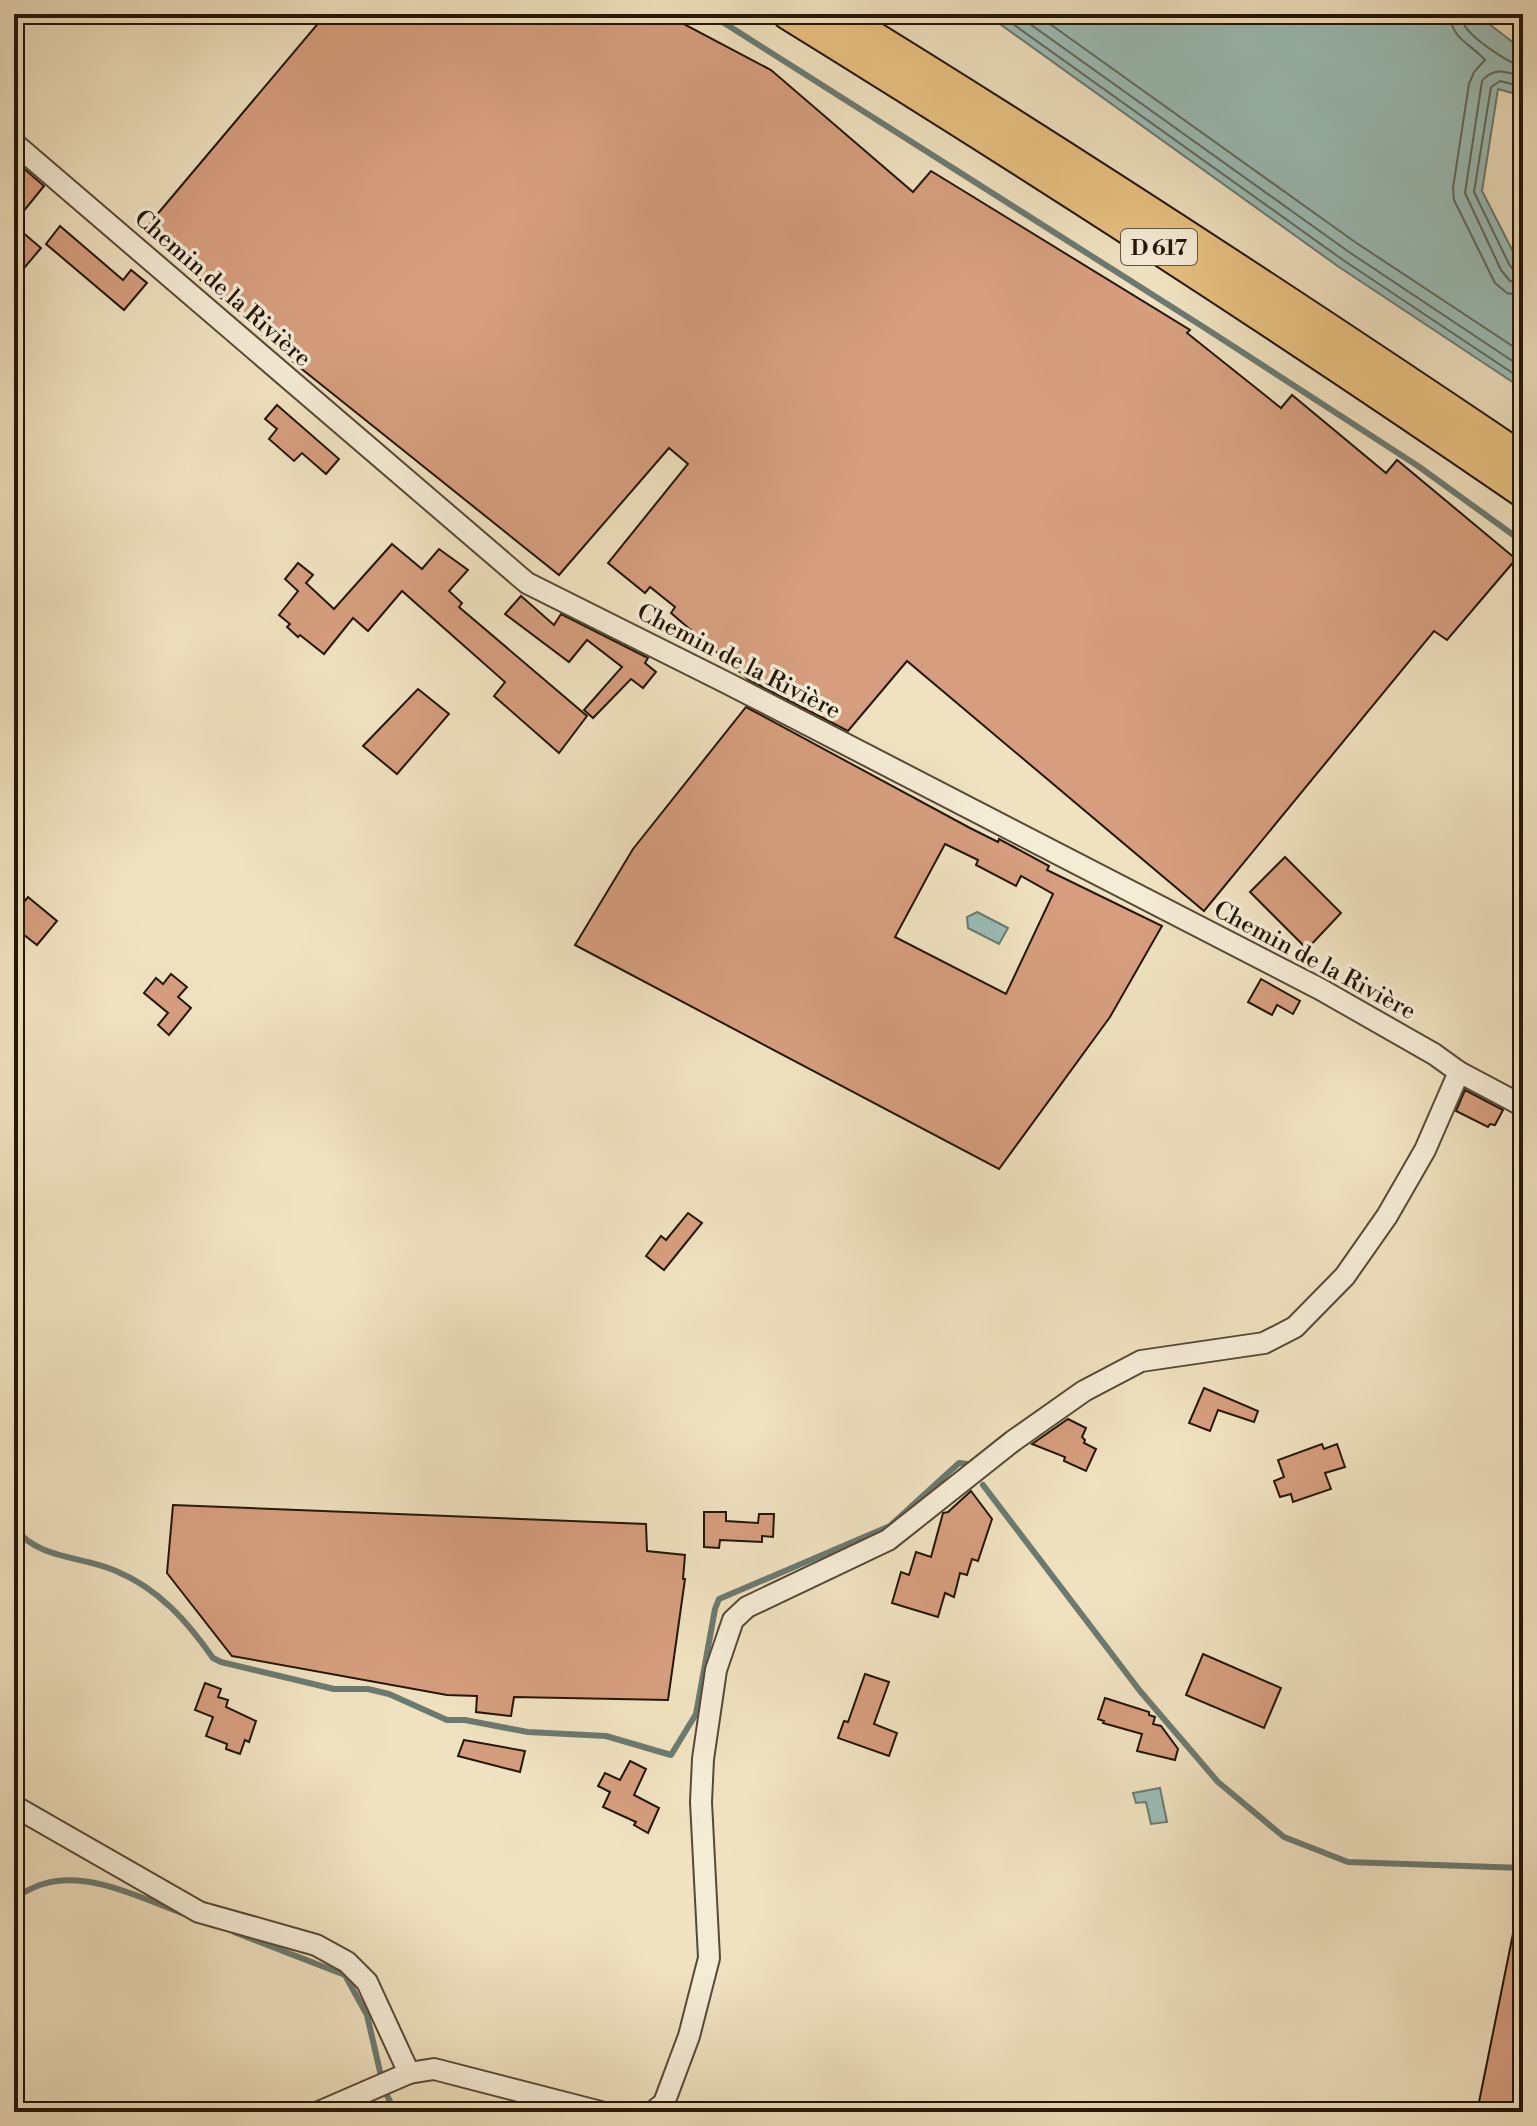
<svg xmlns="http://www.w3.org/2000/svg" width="1537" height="2126" font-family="'Libre Bodoni',serif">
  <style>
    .water { fill: #9bbdb7; stroke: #6b7a70; stroke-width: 2 }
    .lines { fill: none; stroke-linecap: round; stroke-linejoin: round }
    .shore { stroke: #606a5e; stroke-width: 2 }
    .stream { stroke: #6b7a70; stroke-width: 6 }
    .building { fill: #d69e7e; stroke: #241605; stroke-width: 2; fill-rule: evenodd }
    .minor-casing { stroke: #574934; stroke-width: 24 }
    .highway-casing { stroke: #241605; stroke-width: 34 }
    .minor { stroke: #f5ecd6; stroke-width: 20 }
    .highway { stroke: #e8c180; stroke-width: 30 }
    .labels { text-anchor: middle; stroke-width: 7; stroke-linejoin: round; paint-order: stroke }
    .shield { fill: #f5ecd6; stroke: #635644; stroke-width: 2 }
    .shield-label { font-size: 22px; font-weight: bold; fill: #241605 }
    .street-label { font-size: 24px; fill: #241605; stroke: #f5ecd6 }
  </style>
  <rect width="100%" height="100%" fill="#f0e2c0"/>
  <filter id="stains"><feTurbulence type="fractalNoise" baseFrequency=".0025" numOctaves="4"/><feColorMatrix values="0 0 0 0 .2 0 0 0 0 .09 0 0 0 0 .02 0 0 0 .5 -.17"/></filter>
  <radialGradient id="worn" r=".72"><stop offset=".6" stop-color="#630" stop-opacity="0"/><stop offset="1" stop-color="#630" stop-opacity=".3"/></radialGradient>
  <!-- water -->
  <g class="water">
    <polygon points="986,14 1476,14 1523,50 1523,96 1498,89 1482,191 1523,271 1523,389 1339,267"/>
    <polygon points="977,912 1008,928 999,944 968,928 967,917"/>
    <polygon points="1160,1788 1167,1822 1151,1824 1146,1802 1136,1803 1133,1793"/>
  </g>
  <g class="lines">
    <!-- shore -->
    <g class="shore">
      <polyline points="999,14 1343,260 1523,380"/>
      <polyline points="1016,14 1349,252 1523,368"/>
      <polyline points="1036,14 1355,242 1523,353"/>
      <path d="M1450,14C1451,39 1471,44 1485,60L1474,72L1469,84L1453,188L1454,200L1495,283L1507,293L1523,296"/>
      <path d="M1462,14C1463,20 1462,21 1465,26C1472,38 1510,65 1523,66"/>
      <path d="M1523,77C1507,72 1494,66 1482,81L1465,193L1501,270L1510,281L1523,284"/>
      <polyline points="1523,87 1500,81 1491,87 1474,192 1509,264 1515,272 1523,274"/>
    </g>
    <!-- stream -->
    <g class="stream">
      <polyline points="710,14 1205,328 1418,466 1523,542"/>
      <polyline points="14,15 17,14"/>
      <polyline points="983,1485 1140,1691 1218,1782 1284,1837 1348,1862 1523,1868"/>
      <path d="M14,1528C42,1561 80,1555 116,1571C159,1589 187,1621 213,1658L221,1662L334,1689H368L389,1694L447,1720H465L528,1732L606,1736L671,1755L696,1714L715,1609L719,1599L890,1526L959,1463L967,1464"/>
      <path d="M14,1897C23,1893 33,1887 43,1884C87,1870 141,1898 182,1913"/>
      <polyline points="234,1932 345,1975 367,2015 384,2089 395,2112"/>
    </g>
  </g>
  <!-- building -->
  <g class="building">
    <polygon points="326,14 665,14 771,70 913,192 931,171 1190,330 1187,333 1281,408 1292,395 1386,473 1397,460 1516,559 1447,640 1434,631 1204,911 907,661 848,731 749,680 671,613 675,607 650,587 645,593 608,563 688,464 669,448 559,575 298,366 144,230"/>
    <polygon points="14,160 44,186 14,223"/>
    <polygon points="14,225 41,248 14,280"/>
    <polygon points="60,226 123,280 131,270 147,283 124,310 46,244"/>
    <polygon points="277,405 339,459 326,474 302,453 294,461 269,439 277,429 265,419"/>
    <polygon points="392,544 422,569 439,549 468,570 449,591 462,603 459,607 587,716 559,753 494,696 505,682 402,591 368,631 353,618 324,654 300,635 298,637 287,627 290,624 279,615 298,591 285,579 298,563 313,575 306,583 334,609"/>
    <polygon points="521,596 554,625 561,614 648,658 645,663 656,672 643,688 631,679 593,718 584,710 622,667 587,640 569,662 505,614"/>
    <polygon points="418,689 449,714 397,774 363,746"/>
    <path d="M746,707L970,828L998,842L999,839L1049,866L1047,870L1162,926L1110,1017L999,1169L575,945L633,849ZM945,844L978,860L976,865L1016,886L1021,876L1053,894L1006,994L895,937Z"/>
    <polygon points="1285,857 1341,913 1307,949 1250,892"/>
    <polygon points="28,897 57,921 37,945 14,927 14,914"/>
    <polygon points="171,974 187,987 178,997 191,1008 169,1035 158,1025 168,1013 144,993 156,978 163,984"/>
    <polygon points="1261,979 1300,1001 1293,1014 1277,1005 1272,1015 1248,1002"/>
    <polygon points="1465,1090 1503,1110 1495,1125 1490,1124 1488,1127 1456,1111"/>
    <polygon points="688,1213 702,1223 664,1270 646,1256 661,1236 666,1240"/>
    <polygon points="1204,1388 1258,1411 1254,1422 1218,1410 1210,1431 1189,1423"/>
    <polygon points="1068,1419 1086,1428 1082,1437 1085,1440 1084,1443 1096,1449 1086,1471 1064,1461 1065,1457 1032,1444"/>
    <polygon points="1322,1444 1324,1449 1337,1444 1345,1467 1325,1473 1331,1489 1293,1502 1291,1494 1280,1497 1274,1481 1284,1477 1278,1460"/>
    <polygon points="971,1491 992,1519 978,1561 972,1559 967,1575 960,1573 954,1597 945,1593 938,1617 892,1603 901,1572 909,1575 916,1552 931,1557 943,1513 948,1512"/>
    <polygon points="173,1505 646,1524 647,1551 685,1555 683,1579 685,1579 668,1700 514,1697 511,1716 476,1712 477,1696 447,1695 232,1656 167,1573"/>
    <polygon points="704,1512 726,1512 726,1521 758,1523 759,1514 774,1514 773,1537 762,1536 762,1542 720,1540 719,1548 704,1547"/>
    <polygon points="1203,1654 1281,1688 1264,1728 1186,1695"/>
    <polygon points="865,1674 889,1682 874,1724 897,1733 889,1756 838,1738 844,1721 848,1722"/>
    <polygon points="205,1683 221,1689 218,1697 228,1700 226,1707 256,1721 249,1742 245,1740 240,1754 226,1749 227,1744 206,1736 213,1717 195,1710"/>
    <polygon points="1105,1698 1149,1712 1149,1715 1155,1717 1153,1724 1161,1726 1178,1749 1175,1760 1137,1751 1142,1734 1103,1723 1104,1721 1098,1719"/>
    <polygon points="464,1740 525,1751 520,1772 458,1756"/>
    <polygon points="630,1761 646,1769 634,1795 659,1808 648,1833 634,1825 636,1822 603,1807 610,1792 598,1786 605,1773 620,1780"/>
    <polygon points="1516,1919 1523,1919 1523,2112 1477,2112"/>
  </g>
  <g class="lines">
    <!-- minor casing -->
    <g class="minor-casing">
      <g id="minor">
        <polyline points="14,143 527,583 725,682 1320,989 1434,1054 1459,1072 1523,1106"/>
        <polyline points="14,1806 199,1912 316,1945 347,1962 367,1982 409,2073 434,2069 601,2112"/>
        <polyline points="319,2112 409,2073"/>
        <polyline points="653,2112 664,2103 689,2036 709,1958 701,1802 703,1759 716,1670 733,1620 747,1607 888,1540 1013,1441 1084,1391 1141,1361 1264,1343 1295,1327 1345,1276 1387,1216 1425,1150 1459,1072"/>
      </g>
    </g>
    <!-- highway casing -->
    <g class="highway-casing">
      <g id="highway">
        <path d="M788,14C1037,168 1282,326 1523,492"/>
        <path d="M836,14C1069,157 1296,306 1523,459"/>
      </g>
    </g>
    <!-- minor -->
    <use href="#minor" class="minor"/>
    <!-- highway -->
    <use href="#highway" class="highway"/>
  </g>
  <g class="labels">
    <!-- shield labels -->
    <rect class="shield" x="1121" y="229" width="76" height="36" rx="6"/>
    <g class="shield-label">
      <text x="1159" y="255">D 617</text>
    </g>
    <!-- street labels -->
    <g class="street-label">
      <text transform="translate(223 288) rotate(41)" y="8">Chemin de la Rivière</text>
      <text transform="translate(739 661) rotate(27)" y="8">Chemin de la Rivière</text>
      <text transform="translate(1315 960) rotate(28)" y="8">Chemin de la Rivière</text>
    </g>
  </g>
  <!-- margin -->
  <rect width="1537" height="2126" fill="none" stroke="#f0e2c0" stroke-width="48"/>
  <rect x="16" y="16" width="1505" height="2094" fill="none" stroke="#241605" stroke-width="4"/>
  <rect x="24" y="24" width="1489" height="2078" fill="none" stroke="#241605" stroke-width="2"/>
  <rect width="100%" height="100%" filter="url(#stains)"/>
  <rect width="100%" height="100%" fill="url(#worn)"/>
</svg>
